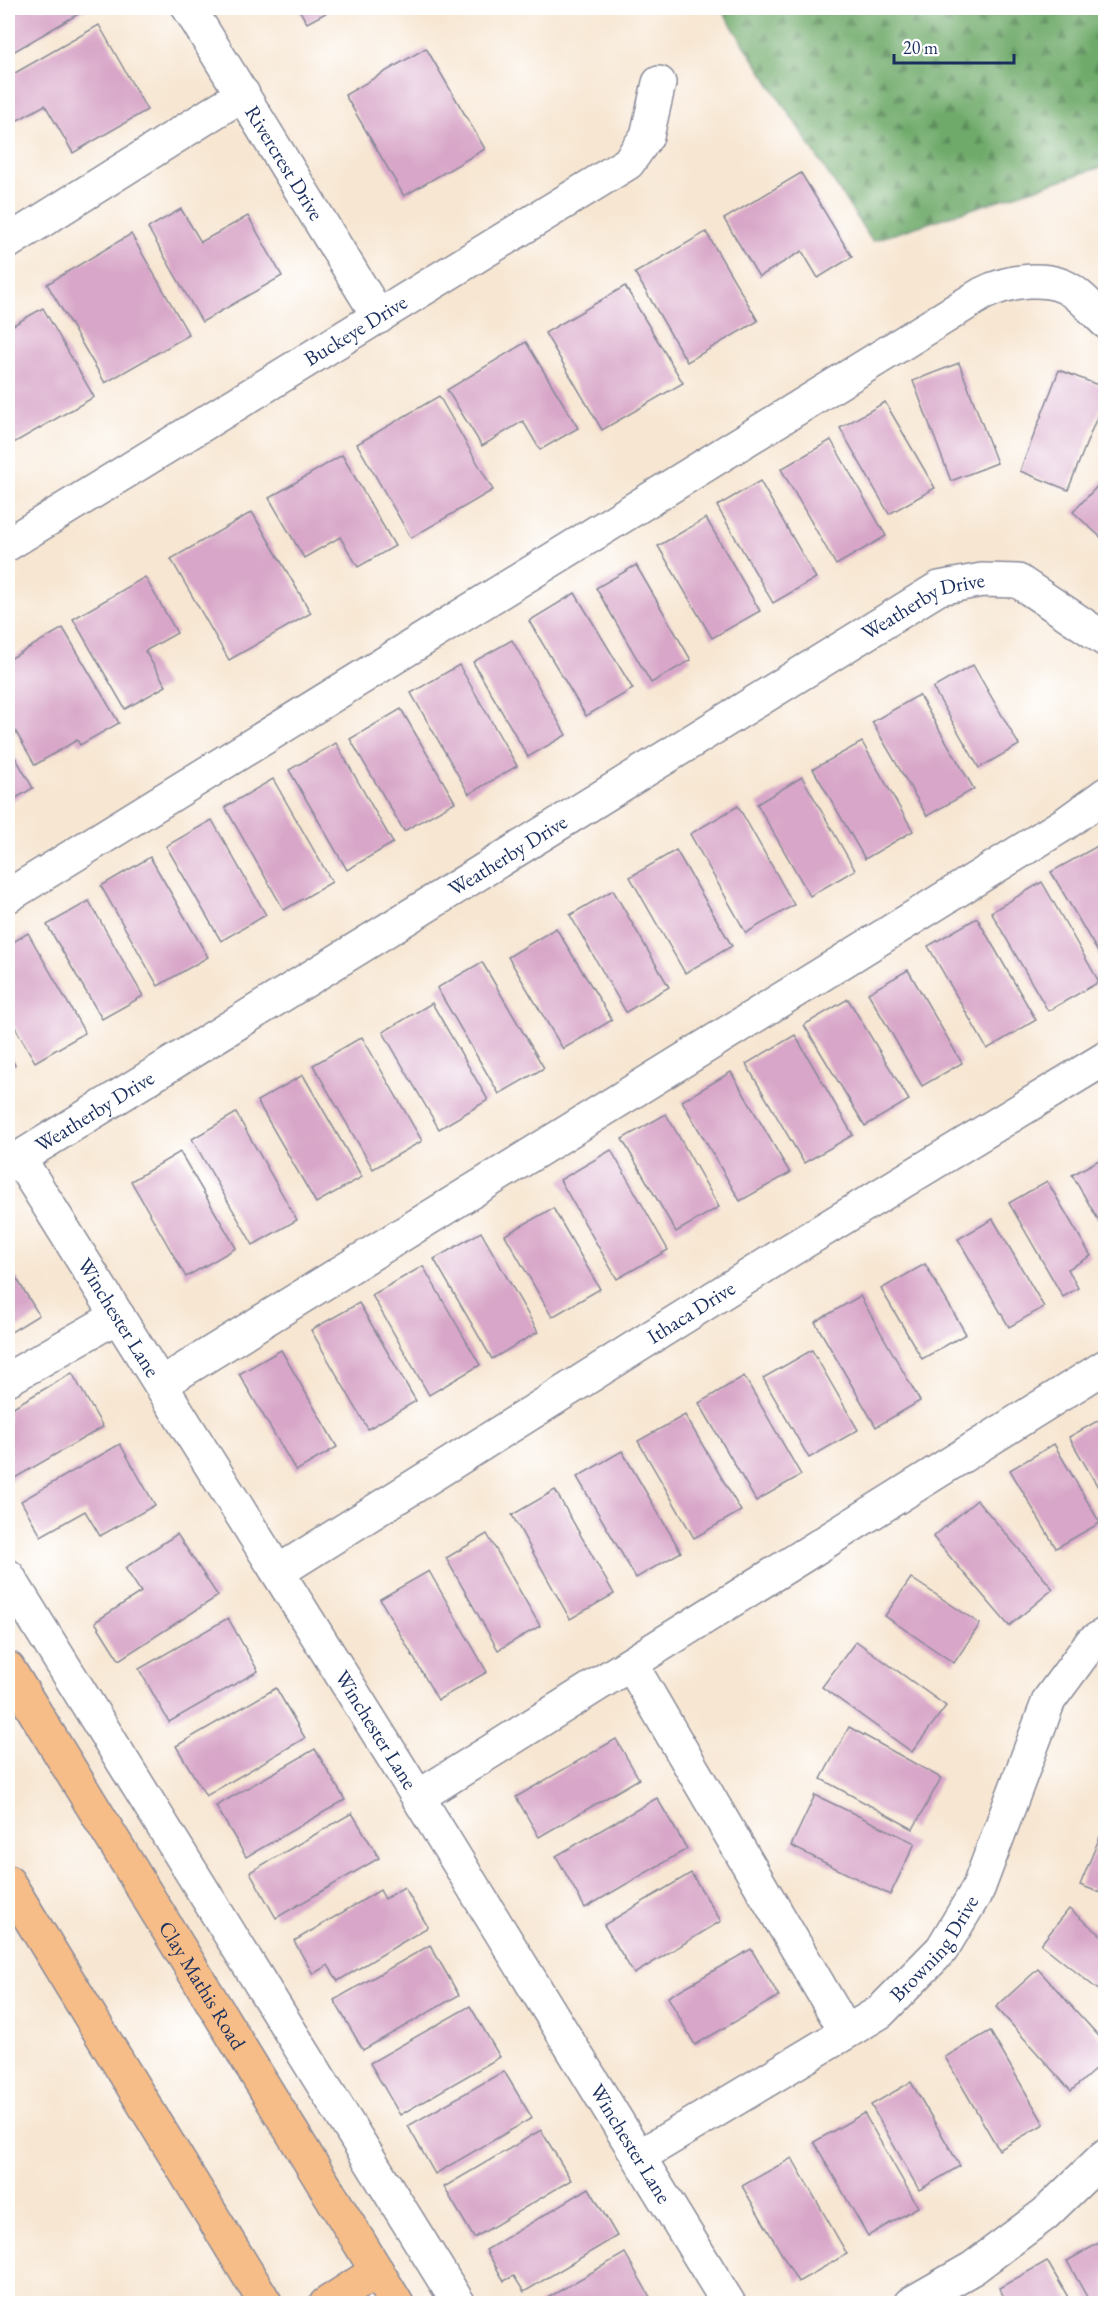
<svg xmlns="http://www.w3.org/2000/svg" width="1113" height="2311" font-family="'EB Garamond',serif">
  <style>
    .forest { fill: url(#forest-firs); stroke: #456c64; stroke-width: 1.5 }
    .building { fill: #d8a6c8 }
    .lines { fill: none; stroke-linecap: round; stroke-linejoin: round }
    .minor-casing { stroke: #898a98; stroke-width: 36 }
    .major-casing { stroke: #898a98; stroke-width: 36 }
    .minor { stroke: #fff; stroke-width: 33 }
    .major { stroke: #f7bd88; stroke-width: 33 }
    .labels { text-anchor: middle; stroke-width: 6; stroke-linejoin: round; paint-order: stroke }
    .street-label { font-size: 21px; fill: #1b2f5e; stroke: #fff }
  </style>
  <defs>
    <pattern id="forest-firs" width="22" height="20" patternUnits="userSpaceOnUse" patternTransform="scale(1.5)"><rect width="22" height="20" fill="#6faa6a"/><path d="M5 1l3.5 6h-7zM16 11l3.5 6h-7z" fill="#5a8b5a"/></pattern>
  </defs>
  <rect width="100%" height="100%" fill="#fff"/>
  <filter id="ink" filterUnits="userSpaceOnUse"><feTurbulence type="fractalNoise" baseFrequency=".0167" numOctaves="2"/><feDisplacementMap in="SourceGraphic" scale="12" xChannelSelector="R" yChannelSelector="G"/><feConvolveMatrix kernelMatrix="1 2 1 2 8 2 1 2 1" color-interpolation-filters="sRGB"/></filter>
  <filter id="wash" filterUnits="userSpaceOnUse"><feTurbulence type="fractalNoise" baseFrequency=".008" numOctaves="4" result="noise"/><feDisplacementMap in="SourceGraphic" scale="24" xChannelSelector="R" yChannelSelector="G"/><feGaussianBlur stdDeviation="1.35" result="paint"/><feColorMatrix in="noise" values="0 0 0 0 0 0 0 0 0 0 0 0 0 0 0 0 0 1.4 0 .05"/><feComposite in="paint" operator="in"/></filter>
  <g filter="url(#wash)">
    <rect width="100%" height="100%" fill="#f7e6d2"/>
    <!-- forest -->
    <polygon class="forest" points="715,8 1105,8 1105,166 872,241 721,9"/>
    <g id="blocks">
      <!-- building -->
      <g class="building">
        <polygon points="8,8 83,8 85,10 8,55"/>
        <polygon points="298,8 335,8 307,23"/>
        <polygon points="99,25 147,110 73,153 45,105 18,120 8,101 8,77"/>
        <polygon points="426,48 485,149 404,196 345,95"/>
        <polygon points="801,173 852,257 818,278 802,251 759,277 724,219"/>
        <polygon points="181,209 201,242 248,216 282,276 202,322 148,228"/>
        <polygon points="706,232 758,321 687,362 635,273"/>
        <polygon points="131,234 189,335 105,383 47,284"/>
        <polygon points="625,286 683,383 602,430 545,333"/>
        <polygon points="43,308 94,397 12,444 8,436 8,328"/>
        <polygon points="526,342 578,428 540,450 523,421 482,446 447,390"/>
        <polygon points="959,363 997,463 951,481 913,381"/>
        <polygon points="1059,370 1106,388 1106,394 1068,490 1020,471"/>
        <polygon points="439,396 493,490 411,538 357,444"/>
        <polygon points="885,402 935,488 889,514 840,428"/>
        <polygon points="831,440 886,536 836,565 781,469"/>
        <polygon points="342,455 395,546 358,567 340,537 304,558 269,498"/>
        <polygon points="1106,477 1106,542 1073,512"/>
        <polygon points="760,481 816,578 773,603 717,506"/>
        <polygon points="252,512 311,613 229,660 171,559"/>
        <polygon points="706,518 760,611 712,638 658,546"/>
        <polygon points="636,565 691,660 651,683 596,588"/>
        <polygon points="145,577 177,633 145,651 166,686 125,709 73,619"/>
        <polygon points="575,593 633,689 586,716 529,621"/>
        <polygon points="63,628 119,723 80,745 77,740 35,765 8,718 8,660"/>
        <polygon points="512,640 566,735 528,757 473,662"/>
        <polygon points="459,665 517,766 469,794 411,693"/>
        <polygon points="973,665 1019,745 979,768 933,688"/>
        <polygon points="919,695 974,789 927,816 872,722"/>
        <polygon points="401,709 455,802 404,831 350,739"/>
        <polygon points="862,742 913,831 865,859 813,769"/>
        <polygon points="336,743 393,843 347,870 289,770"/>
        <polygon points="8,745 33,788 8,803"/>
        <polygon points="802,777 855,870 810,896 757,804"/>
        <polygon points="273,779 332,882 284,910 225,807"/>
        <polygon points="738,806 794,905 746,933 690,834"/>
        <polygon points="212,820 266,915 221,941 166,846"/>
        <polygon points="1101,844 1106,852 1106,966 1051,872"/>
        <polygon points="676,850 732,946 685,973 630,877"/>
        <polygon points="150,857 208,957 158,986 101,886"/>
        <polygon points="1042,882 1099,982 1048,1011 991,912"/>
        <polygon points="613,890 669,987 626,1012 570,915"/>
        <polygon points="89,901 143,996 102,1019 47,925"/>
        <polygon points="977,918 1036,1020 987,1049 928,946"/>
        <polygon points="556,928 612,1020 563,1049 508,957"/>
        <polygon points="28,933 85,1033 35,1062 8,1015 8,945"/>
        <polygon points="482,962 544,1068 499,1094 437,988"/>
        <polygon points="908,970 962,1063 922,1086 868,993"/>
        <polygon points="848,999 909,1100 865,1126 804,1025"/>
        <polygon points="432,1003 488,1100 439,1129 383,1032"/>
        <polygon points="795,1035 853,1135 804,1163 746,1064"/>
        <polygon points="362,1037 422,1141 373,1169 313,1065"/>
        <polygon points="8,1051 15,1065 8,1070"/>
        <polygon points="731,1072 790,1173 740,1201 682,1101"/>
        <polygon points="303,1075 362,1177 316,1203 257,1101"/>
        <polygon points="236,1113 297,1220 253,1245 192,1139"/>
        <polygon points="666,1114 719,1207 676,1232 622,1139"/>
        <polygon points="611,1150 668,1250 617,1279 560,1180"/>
        <polygon points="180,1152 236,1248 186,1277 131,1181"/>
        <polygon points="1106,1156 1106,1233 1072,1175"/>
        <polygon points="1047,1181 1091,1256 1068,1269 1078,1288 1063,1297 1009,1203"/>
        <polygon points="553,1208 600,1289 552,1317 505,1235"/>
        <polygon points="993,1219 1044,1307 1009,1327 958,1239"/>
        <polygon points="481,1232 538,1332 492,1359 434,1259"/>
        <polygon points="8,1264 39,1315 8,1334"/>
        <polygon points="925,1264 966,1334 922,1359 881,1289"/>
        <polygon points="423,1266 480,1365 429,1395 372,1295"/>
        <polygon points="860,1296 920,1401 876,1427 815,1322"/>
        <polygon points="359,1303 416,1401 368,1429 311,1330"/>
        <polygon points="281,1350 337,1447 296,1471 239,1374"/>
        <polygon points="812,1350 858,1430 809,1458 763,1378"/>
        <polygon points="72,1373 103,1427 8,1482 8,1410"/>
        <polygon points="744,1376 801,1475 756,1501 699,1403"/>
        <polygon points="685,1415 741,1511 694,1538 638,1441"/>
        <polygon points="1106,1416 1106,1501 1069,1437"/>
        <polygon points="120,1444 155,1505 100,1536 85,1511 41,1536 21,1501"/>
        <polygon points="1054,1444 1100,1523 1056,1548 1010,1470"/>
        <polygon points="622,1451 681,1552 636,1578 577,1477"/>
        <polygon points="555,1490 614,1594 570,1619 512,1515"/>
        <polygon points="977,1500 1053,1589 1009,1626 933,1537"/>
        <polygon points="177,1534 218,1596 119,1660 95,1622 141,1592 125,1568"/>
        <polygon points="487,1534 540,1626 498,1650 446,1558"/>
        <polygon points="429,1571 487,1672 438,1700 380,1599"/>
        <polygon points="911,1578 980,1624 954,1663 885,1616"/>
        <polygon points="228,1618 258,1671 169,1722 139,1669"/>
        <polygon points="856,1641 946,1706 912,1752 822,1687"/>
        <polygon points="276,1688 305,1738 206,1796 176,1746"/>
        <polygon points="849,1727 941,1778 913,1829 821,1779"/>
        <polygon points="616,1739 639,1779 539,1837 516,1797"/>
        <polygon points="315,1749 345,1800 246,1857 216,1806"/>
        <polygon points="815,1795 915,1843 890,1895 791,1846"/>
        <polygon points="657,1798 687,1849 585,1908 556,1856"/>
        <polygon points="352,1813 379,1858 276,1918 250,1872"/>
        <polygon points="1101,1834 1106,1835 1106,1895 1080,1885"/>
        <polygon points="691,1873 721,1921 634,1974 604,1925"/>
        <polygon points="404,1887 428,1927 338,1981 328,1965 313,1974 294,1941 380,1890 385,1899"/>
        <polygon points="1069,1909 1106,1939 1106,1996 1041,1944"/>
        <polygon points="430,1945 459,1995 363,2050 334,2000"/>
        <polygon points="751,1949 779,1996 695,2045 668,1997"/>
        <polygon points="1038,1969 1106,2044 1106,2060 1071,2091 996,2007"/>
        <polygon points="470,2006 500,2057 400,2115 370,2063"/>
        <polygon points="990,2031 1044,2124 999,2150 945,2057"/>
        <polygon points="504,2071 532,2118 435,2174 408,2126"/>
        <polygon points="911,2082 960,2166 919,2190 871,2105"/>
        <polygon points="864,2113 918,2207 868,2236 814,2142"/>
        <polygon points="541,2130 571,2180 474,2238 444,2187"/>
        <polygon points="792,2158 847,2254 798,2282 742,2186"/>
        <polygon points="589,2188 617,2236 524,2292 514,2276 504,2281 486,2250"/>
        <polygon points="1106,2239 1106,2304 1091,2304 1067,2261"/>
        <polygon points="625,2253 654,2304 537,2304"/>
        <polygon points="1047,2261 1072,2304 1008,2304 999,2288"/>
      </g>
    </g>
  </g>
  <g filter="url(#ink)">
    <use href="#blocks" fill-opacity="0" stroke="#898a98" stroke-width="1.5"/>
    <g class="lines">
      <!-- minor casing -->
      <g class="minor-casing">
        <g id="minor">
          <path id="s1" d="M189,8L379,317"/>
          <polyline points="8,242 243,94"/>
          <path id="s2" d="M8,544L628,163L647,136L659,83"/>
          <path d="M8,896L982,294C1008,281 1050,273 1075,293C1086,301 1096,313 1106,322"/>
          <path id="s3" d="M19,1158L418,1797L729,2304"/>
          <path id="s4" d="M8,1165L939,588L982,580L1018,581L1106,640"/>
          <polyline points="8,1379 118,1316"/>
          <polyline points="161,1384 1066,823 1106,794"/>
          <path id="s5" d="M278,1572L782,1255L1106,1058"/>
          <polyline points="8,1576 459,2304"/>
          <polyline points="631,1664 846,2032"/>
          <polyline points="418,1797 1106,1366"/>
          <path id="s6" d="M640,2156L880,2012L942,1949L978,1889L1049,1700L1091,1643L1106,1634"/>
          <polyline points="910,2304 973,2268 1045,2214 1106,2155"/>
        </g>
      </g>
      <!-- major casing -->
      <g class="major-casing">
        <g id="major">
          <path id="s7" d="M8,1668L397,2304"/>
          <polyline points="8,1882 266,2304"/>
          <polyline points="326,2304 377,2271"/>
        </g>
      </g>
      <!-- minor -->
      <use href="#minor" class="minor"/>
      <!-- major -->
      <use href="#major" class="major"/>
    </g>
  </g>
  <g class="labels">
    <!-- street labels -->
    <g class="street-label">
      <text dy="7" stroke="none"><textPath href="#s1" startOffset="182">Rivercrest Drive</textPath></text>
      <text dy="7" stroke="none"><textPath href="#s2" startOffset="408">Buckeye Drive</textPath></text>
      <text dy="7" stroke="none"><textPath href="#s4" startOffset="1074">Weatherby Drive</textPath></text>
      <text dy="7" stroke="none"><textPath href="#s4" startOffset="588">Weatherby Drive</textPath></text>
      <text dy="7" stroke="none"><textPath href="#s4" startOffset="102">Weatherby Drive</textPath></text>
      <text dy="7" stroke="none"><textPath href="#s5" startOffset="488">Ithaca Drive</textPath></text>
      <text dy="7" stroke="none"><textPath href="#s3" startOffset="188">Winchester Lane</textPath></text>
      <text dy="7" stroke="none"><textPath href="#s3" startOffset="674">Winchester Lane</textPath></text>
      <text dy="7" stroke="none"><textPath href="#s6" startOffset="364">Browning Drive</textPath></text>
      <text dy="7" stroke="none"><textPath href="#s7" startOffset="372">Clay Mathis Road</textPath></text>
      <text dy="7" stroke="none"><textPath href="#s3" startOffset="1160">Winchester Lane</textPath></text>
    </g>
  </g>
  <!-- margin -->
  <rect width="1113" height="2311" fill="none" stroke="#fff" stroke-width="30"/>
  <!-- scale -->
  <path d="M894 54v9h120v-9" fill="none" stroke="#1b2f5e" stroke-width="3"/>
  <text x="903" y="54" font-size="18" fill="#1b2f5e" stroke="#ffffff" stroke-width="4.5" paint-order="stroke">20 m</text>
</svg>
